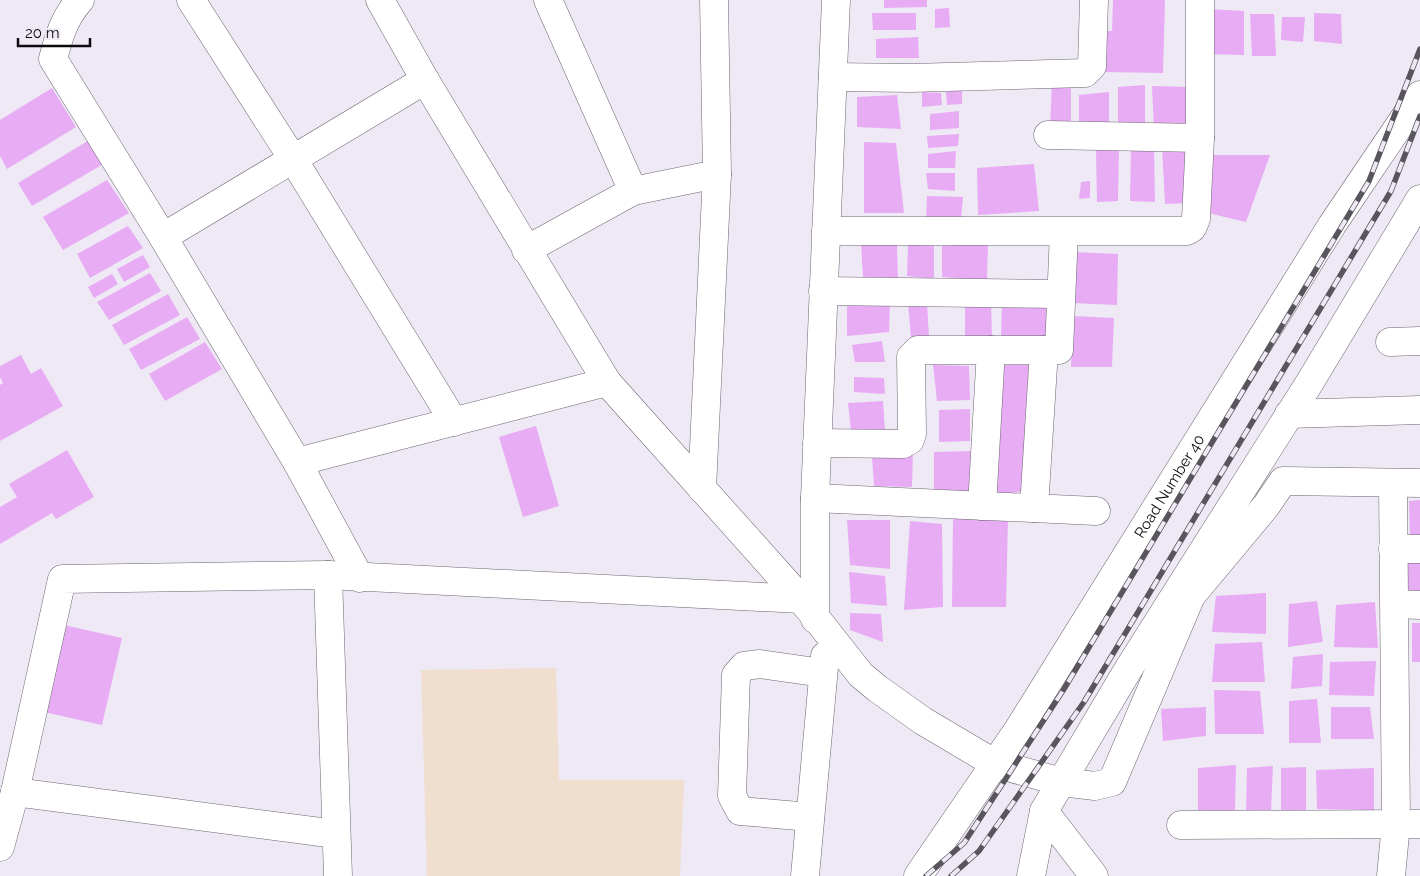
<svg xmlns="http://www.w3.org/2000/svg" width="1420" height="876" font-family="Raleway,sans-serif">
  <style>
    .education { fill: #f0dece }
    .building { fill: #e8acf4 }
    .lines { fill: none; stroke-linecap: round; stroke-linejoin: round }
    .minor-casing { stroke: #6b6670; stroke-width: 29 }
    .major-casing { stroke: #6b6670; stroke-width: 29 }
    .minor { stroke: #fff; stroke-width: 28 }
    .major { stroke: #fff; stroke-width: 28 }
    .rail-casing { stroke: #58555c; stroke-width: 5.5 }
    .rail { stroke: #eee9f5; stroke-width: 4; stroke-dasharray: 11; stroke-linecap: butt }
    .labels { text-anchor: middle; stroke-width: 5; stroke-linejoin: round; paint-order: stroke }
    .street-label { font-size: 15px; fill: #0d0b0f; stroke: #eee9f5 }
  </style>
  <rect width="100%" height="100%" fill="#eee9f5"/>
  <!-- education -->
  <polygon class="education" points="556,668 559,780 684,780 680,876 427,876 421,670"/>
  <!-- building -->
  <g class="building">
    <polygon points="884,0 927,0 927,7 884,8"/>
    <polygon points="1113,0 1165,0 1163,73 1102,72 1104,31 1112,31"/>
    <polygon points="949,8 950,27 935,28 935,9"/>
    <polygon points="1207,9 1244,11 1244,55 1205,54"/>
    <polygon points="872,13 916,13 916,30 873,30"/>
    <polygon points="1314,13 1341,14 1342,44 1314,41"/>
    <polygon points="1250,14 1274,14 1276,56 1252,56"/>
    <polygon points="1282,17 1305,17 1303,42 1281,40"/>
    <polygon points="918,37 919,58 876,58 876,39"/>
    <polygon points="1071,79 1071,130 1050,130 1052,80"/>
    <polygon points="1145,85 1145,132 1118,133 1118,87"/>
    <polygon points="1152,86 1192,87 1191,132 1154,132"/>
    <polygon points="52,88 76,127 7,169 0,156 0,120"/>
    <polygon points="962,89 962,104 947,105 946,92"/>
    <polygon points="922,92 941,93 942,105 922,107"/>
    <polygon points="1109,92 1109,130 1079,130 1079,95"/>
    <polygon points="897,95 901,129 857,127 857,97"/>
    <polygon points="959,111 959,128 930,130 930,114"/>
    <polygon points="959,134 958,146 928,148 927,136"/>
    <polygon points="91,139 105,163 32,206 18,183"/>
    <polygon points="864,142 896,143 904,213 864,213"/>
    <polygon points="1190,145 1190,203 1165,204 1162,147"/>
    <polygon points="1131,146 1154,147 1155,202 1130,201"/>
    <polygon points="1119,148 1118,201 1097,202 1096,149"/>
    <polygon points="956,151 955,168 928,168 928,154"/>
    <polygon points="1209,155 1270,155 1246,222 1208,213"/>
    <polygon points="1034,164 1039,211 978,215 977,168"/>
    <polygon points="926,173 955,173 955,191 928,189"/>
    <polygon points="107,180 129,213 63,250 43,217"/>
    <polygon points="1090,181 1090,198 1079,199 1081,182"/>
    <polygon points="927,196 963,197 961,220 926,219"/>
    <polygon points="128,226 143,248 90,278 77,254"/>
    <polygon points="988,243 987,280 942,277 942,246"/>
    <polygon points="861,244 897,245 898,278 863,277"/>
    <polygon points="908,244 934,246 934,279 907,276"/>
    <polygon points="1072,252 1118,254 1117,305 1071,303"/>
    <polygon points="143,255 150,267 124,282 117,269"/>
    <polygon points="150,273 161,291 109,320 97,302"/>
    <polygon points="112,274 118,284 94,298 88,287"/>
    <polygon points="168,294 180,315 124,345 112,325"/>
    <polygon points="890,300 889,332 847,336 847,301"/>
    <polygon points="1047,301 1047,339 1001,339 1002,302"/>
    <polygon points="927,302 929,337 911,338 908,303"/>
    <polygon points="965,302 991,302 992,337 965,338"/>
    <polygon points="1073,316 1114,318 1112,367 1071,367"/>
    <polygon points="187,317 200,339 141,370 129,349"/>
    <polygon points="882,341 885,362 855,362 852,345"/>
    <polygon points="205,342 222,369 165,401 149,374"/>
    <polygon points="21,355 31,374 41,368 63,406 0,441 0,385 3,383 0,377 0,366"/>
    <polygon points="933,365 969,366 970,400 937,401"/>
    <polygon points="999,365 1031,365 1025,491 996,495"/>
    <polygon points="854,377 884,378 885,394 854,392"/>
    <polygon points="883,401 885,431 851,431 848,403"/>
    <polygon points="970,409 970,441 939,442 939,410"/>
    <polygon points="536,426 559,506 523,517 499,437"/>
    <polygon points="67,450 94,497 56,519 52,513 0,544 0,507 17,497 9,484"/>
    <polygon points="971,451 970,492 934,492 934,452"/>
    <polygon points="913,452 912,487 874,486 872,456"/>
    <polygon points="1420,500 1420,537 1410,536 1409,501"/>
    <polygon points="953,519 1008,519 1006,607 952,607"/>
    <polygon points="847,520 890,520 890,569 850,565"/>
    <polygon points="910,521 942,524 943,607 904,610"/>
    <polygon points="1407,561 1420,561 1420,600 1408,599"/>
    <polygon points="849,572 885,576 887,606 851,603"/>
    <polygon points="1266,593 1266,634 1212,632 1216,596"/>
    <polygon points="1317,601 1323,642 1288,647 1289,604"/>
    <polygon points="1375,602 1378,648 1334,647 1336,605"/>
    <polygon points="850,613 881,614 883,642 850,630"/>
    <rect x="1412" y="623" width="8" height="39"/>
    <polygon points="64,625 122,638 102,725 44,712"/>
    <polygon points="1262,642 1265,682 1212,682 1215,644"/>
    <polygon points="1323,654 1322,686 1291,689 1293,657"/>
    <polygon points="1376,661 1374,696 1329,695 1330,662"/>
    <polygon points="1214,690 1260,691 1264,734 1215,734"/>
    <polygon points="1317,699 1321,743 1289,743 1289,701"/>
    <polygon points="1206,707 1206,736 1163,741 1161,709"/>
    <polygon points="1331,707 1370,707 1374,739 1331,739"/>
    <polygon points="1236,765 1235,811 1198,810 1198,768"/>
    <polygon points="1273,766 1271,811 1246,810 1247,768"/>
    <polygon points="1306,767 1306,811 1281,810 1281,768"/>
    <polygon points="1374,768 1374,810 1317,809 1316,770"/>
  </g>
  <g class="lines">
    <!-- minor casing -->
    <g class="minor-casing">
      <g id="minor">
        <path d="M80,0C64,18 59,36 53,59L163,237"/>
        <polyline points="191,0 293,159 454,422"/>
        <polyline points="380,0 425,80 163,237 297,462 607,382 801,599 861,675 878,689 923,721 994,763 1061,782 1095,786 1112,782 1191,596 1266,506 1283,481 1420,483"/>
        <polyline points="833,77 911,78 1085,73 1092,66 1094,0"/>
        <polyline points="425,80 607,382"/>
        <polyline points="1048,135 1200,138"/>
        <polyline points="633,191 717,174"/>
        <polyline points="826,231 1187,231 1192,228 1196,219 1200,138 1200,0"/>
        <polyline points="526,250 633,191 548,0"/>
        <polyline points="823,291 1061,294"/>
        <polyline points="1390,342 1420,341"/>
        <polyline points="1289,414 1420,410"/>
        <polyline points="817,443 903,444 910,440 912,434 911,357 918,350 1059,350 1064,232"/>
        <polyline points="297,462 360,578"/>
        <polyline points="702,489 717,174 714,0"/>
        <polyline points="815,498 1096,511"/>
        <polyline points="982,506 991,350"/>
        <polyline points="1034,508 1044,350"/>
        <polyline points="1393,549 1420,549"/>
        <polyline points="328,575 338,876"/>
        <polyline points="1396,604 1420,605"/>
        <polyline points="815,619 815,498 836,0"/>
        <polyline points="15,792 336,834"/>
        <polyline points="810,817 740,811 732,796 736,675 744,666 760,664 823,673"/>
        <polyline points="1181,825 1420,824"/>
        <polyline points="0,847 15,792 62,579 328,575 801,599"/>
        <polyline points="805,876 825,656"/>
        <polyline points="1391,876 1396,824 1393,484"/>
      </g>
    </g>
    <!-- major casing -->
    <g class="major-casing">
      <g id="major">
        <polyline points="1044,811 1094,876"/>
        <path id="s1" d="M918,876L1018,730L1332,225L1420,95"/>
        <polyline points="1031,876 1044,811 1129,668 1310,382 1420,199"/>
      </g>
    </g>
    <!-- minor -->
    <use href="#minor" class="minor"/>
    <!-- major -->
    <use href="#major" class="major"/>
    <!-- rail casing -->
    <g class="rail-casing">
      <g id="rail">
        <polyline points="926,876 964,843 1064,689 1369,181 1420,49"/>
        <polyline points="951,876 979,851 1084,702 1391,191 1420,116"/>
      </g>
    </g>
    <!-- rail -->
    <use href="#rail" class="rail"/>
  </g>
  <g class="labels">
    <!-- street labels -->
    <g class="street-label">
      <text dy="5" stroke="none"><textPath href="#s1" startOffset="464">Road Number 40</textPath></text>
    </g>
  </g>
  <!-- scale -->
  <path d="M18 38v8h72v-8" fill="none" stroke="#0d0b0f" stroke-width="2.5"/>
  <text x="25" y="38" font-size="15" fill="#0d0b0f" stroke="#eee9f5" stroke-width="4" paint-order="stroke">20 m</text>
</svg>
